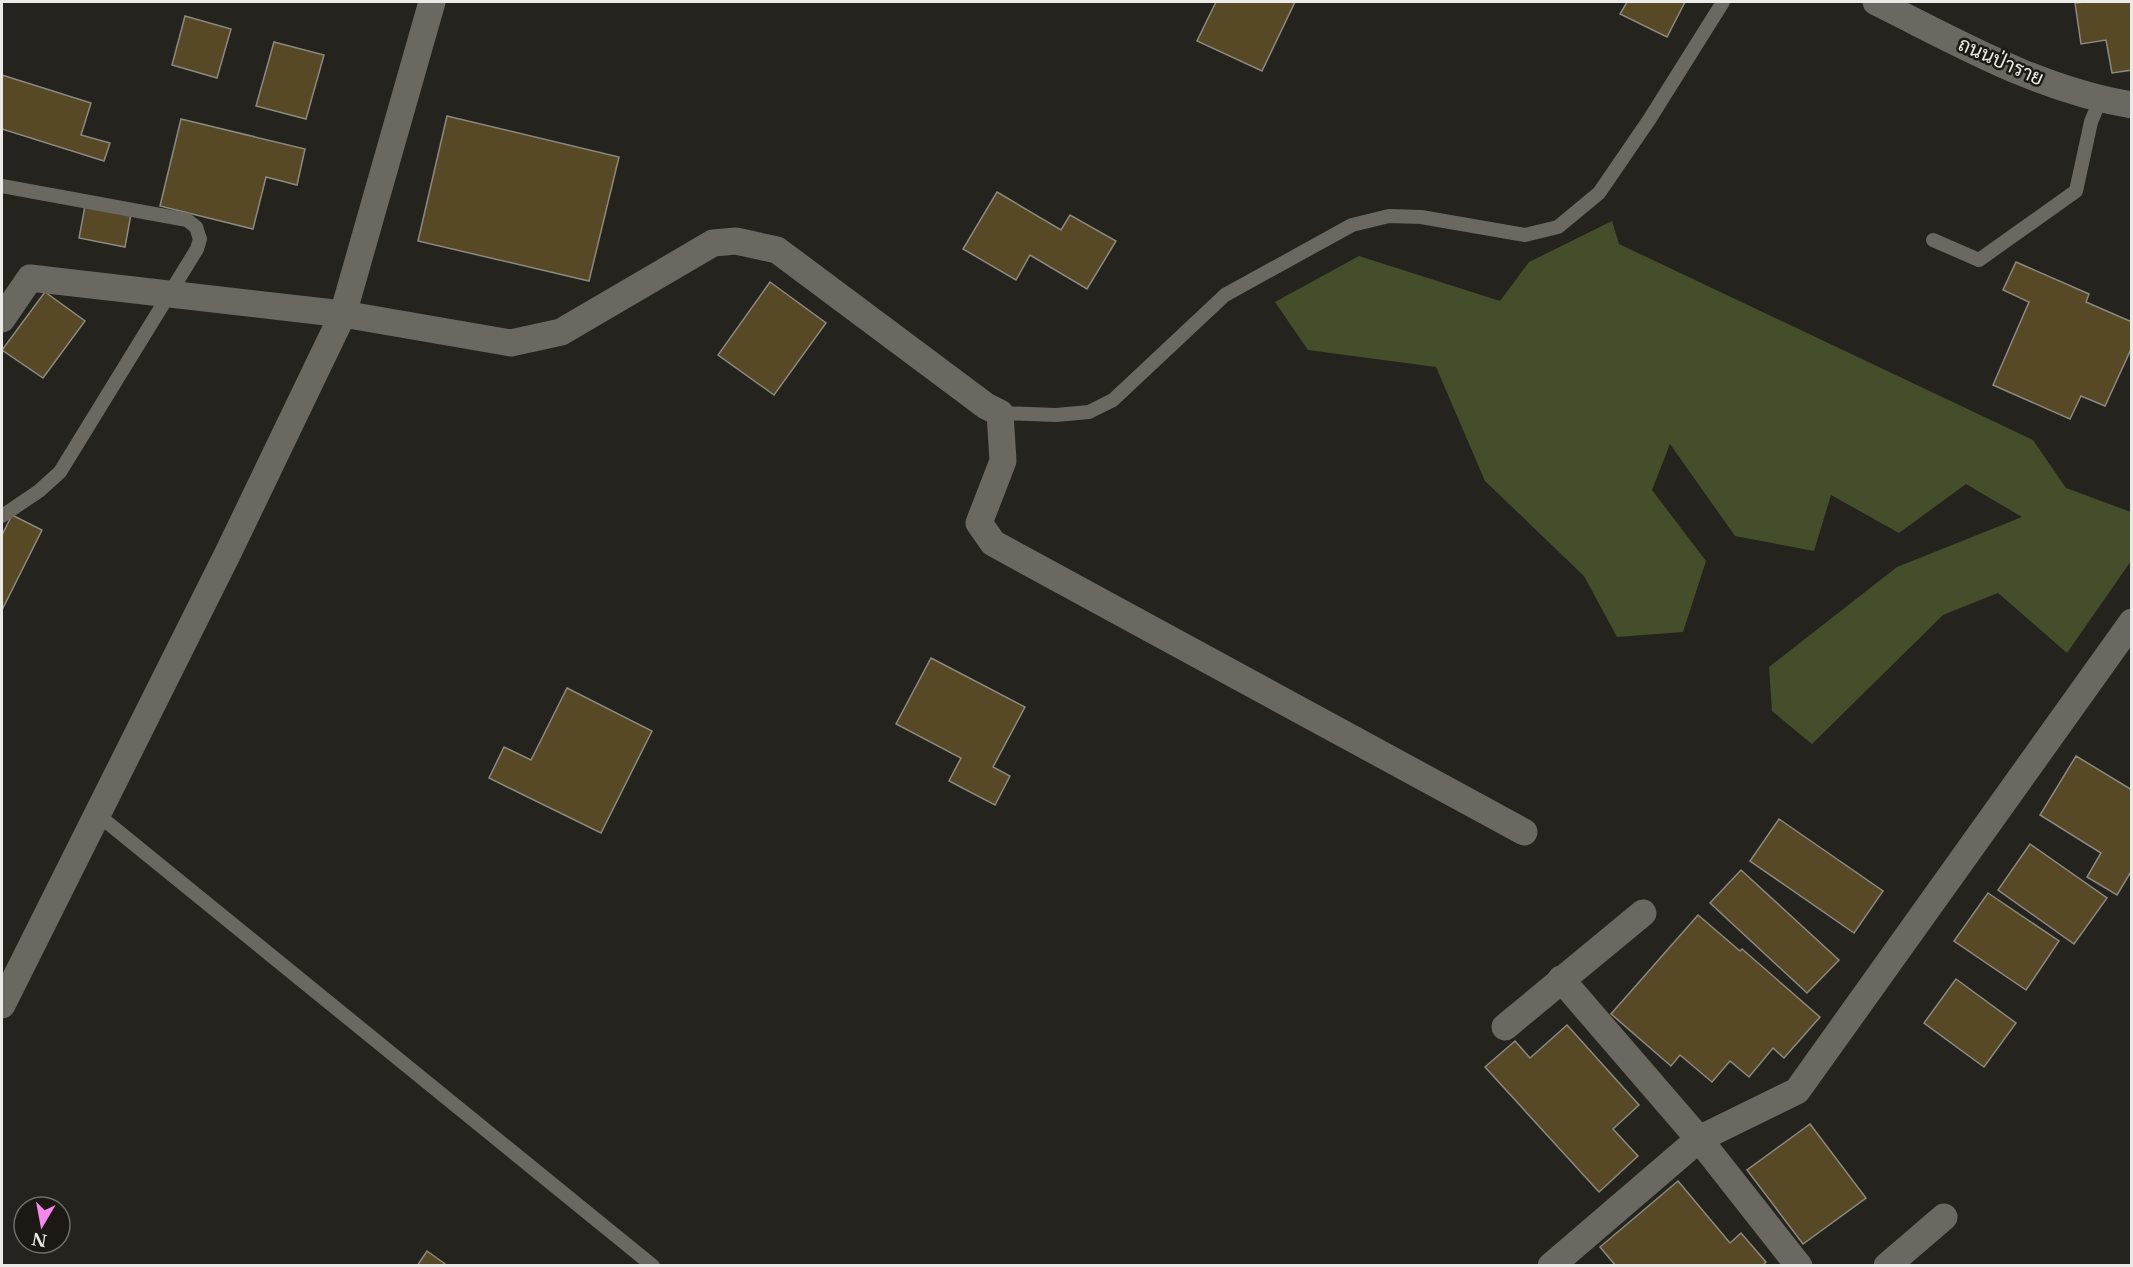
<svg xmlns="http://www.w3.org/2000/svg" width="2133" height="1267" font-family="'Libre Baskerville',Sarabun,serif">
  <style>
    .forest { fill: #454e2a }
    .building { fill: #574925; stroke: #8c8982; stroke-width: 1.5 }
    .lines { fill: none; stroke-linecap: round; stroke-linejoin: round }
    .lane { stroke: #6b6861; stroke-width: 14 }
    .street { stroke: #6b6861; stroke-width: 27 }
    .labels { text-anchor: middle; stroke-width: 5; stroke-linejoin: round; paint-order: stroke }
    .street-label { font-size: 20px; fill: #eceae6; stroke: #1c1914 }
  </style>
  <rect width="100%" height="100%" fill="#25231d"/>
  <!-- forest -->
  <polygon class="forest" points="1612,221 1619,244 2033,440 2066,488 2131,512 2131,561 2067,653 1998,593 1943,615 1812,744 1772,711 1769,667 1897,567 2022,517 1966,484 1899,533 1831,495 1814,551 1735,536 1670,444 1652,490 1706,561 1683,632 1617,637 1584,576 1485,481 1436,367 1308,350 1275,302 1359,256 1500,301 1529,262"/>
  <!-- building -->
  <g class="building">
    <polygon points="1216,2 1295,2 1262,71 1197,41"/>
    <polygon points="1627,2 1685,2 1667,37 1620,14"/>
    <polygon points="2084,2 2132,2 2132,70 2112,73 2106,40 2081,44 2075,3"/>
    <polygon points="185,16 231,29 217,78 172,65"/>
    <polygon points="274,42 324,55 306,119 256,106"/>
    <polygon points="2,75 91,103 81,135 110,143 104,161 2,129"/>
    <polygon points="447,116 619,157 589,281 418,241"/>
    <polygon points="181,119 305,149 297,185 266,177 253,229 160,206"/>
    <polygon points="997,192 1061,230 1070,215 1116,241 1087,289 1030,255 1016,280 963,249"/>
    <polygon points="85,206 131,214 125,247 79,238"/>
    <polygon points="2016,262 2089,294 2086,302 2132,322 2132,347 2105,406 2081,396 2070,419 1993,385 2029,302 2003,290"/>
    <polygon points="770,282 826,323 774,395 718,355"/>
    <polygon points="45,292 85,321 43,378 2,350"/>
    <polygon points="12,515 42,530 2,610 2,535"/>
    <polygon points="931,658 1025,707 993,767 1010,776 995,805 949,781 961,758 896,724"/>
    <polygon points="567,688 652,731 601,833 489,778 504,747 531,760"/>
    <polygon points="2076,756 2132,790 2132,870 2117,895 2087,877 2101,853 2040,815"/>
    <polygon points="1779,819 1883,891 1854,933 1750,861"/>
    <polygon points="2030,844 2107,898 2074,944 1998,890"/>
    <polygon points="1741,870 1839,960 1807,993 1710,903"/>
    <polygon points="1988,893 2059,941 2026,990 1954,941"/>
    <polygon points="1698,915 1740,951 1742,949 1820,1017 1784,1058 1773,1048 1749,1077 1730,1061 1712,1082 1680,1055 1671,1066 1611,1014"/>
    <polygon points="1956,979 2016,1023 1984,1067 1924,1023"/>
    <polygon points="1567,1025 1639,1105 1613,1129 1638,1156 1599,1192 1485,1067 1515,1041 1530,1058"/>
    <polygon points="1810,1124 1866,1198 1803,1244 1747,1170"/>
    <polygon points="1678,1181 1730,1243 1741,1233 1766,1262 1762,1266 1616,1266 1600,1247"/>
    <polygon points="427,1251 448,1266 417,1266"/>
  </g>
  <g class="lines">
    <!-- lane -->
    <g class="lane">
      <polyline points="2,186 187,220 196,227 200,239 197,249 60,472 39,491 2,516"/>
      <polyline points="1933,240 1979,260 2076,191 2091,122 2100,100"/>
      <polyline points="1000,413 1056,415 1089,412 1113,400 1225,295 1352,225 1389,216 1421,217 1525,235 1558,227 1599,193 1649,120 1723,2"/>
      <polyline points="97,814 653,1266"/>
    </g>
    <!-- street -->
    <g class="street">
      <path d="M1876,2C1959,43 2039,90 2132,105"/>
      <polyline points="2,319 30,278 343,314 511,343 561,332 713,243 736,241 777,250 986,406 1000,413 1003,461 979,523 993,543 1524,832"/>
      <polyline points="1561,979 1699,1139 1799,1266"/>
      <polyline points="2,1005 228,553 343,314 432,2"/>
      <polyline points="1505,1027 1643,913"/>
      <polyline points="1551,1266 1699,1139 1797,1091 2132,622"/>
      <polyline points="1887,1266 1944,1217"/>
    </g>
  </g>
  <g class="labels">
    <!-- street labels -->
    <g class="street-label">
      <text transform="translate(2001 61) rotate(24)" y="7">ถนนป่าราย</text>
    </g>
  </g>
  <!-- border -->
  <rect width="2133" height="1267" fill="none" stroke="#eceae6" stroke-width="6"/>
  <!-- north arrow -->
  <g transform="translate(42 1225) rotate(190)"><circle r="28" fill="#1c1914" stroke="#6f6d68" stroke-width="1.5"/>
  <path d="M0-4.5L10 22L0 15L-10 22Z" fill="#f788eb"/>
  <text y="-9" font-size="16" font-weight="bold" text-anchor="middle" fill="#eceae6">N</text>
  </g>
</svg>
